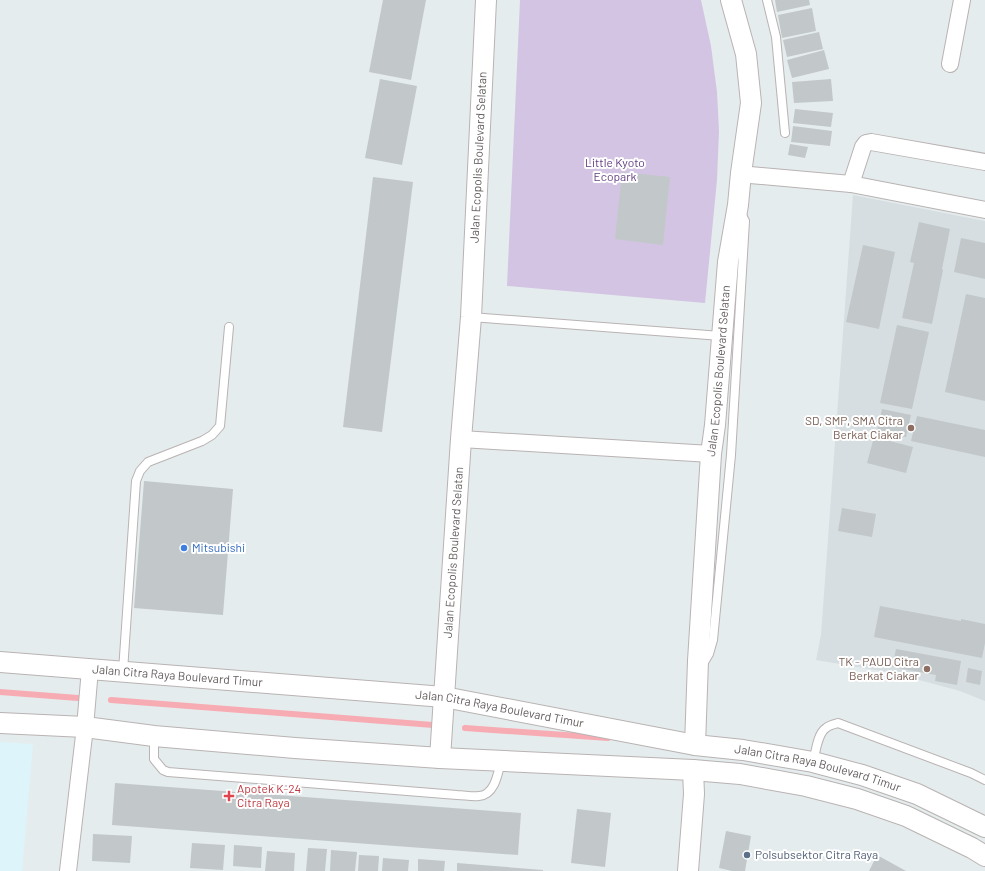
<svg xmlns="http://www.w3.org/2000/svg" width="985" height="871" font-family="Barlow,sans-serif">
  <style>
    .commercial { fill: #ddf4fb }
    .education { fill: #d6dee1 }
    .green { fill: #d3c4e3 }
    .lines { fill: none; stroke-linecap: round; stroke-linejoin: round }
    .stream { stroke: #f7acb3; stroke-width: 6 }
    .building { fill: #c2c8c9 }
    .service-casing { stroke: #b9b3b2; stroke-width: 10 }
    .minor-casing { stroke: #b9b3b2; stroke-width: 18 }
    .tertiary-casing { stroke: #b9b3b2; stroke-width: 22 }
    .service { stroke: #fff; stroke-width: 8 }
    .minor { stroke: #fff; stroke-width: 16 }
    .tertiary { stroke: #fff; stroke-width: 20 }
    .education-dot { fill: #8d6e63; stroke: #fff; stroke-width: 1.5 }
    .shop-dot { fill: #3f7fe0; stroke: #fff; stroke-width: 1.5 }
    .health-dot { fill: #e0444e; stroke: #fff; stroke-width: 1.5 }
    .service-dot { fill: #5c6f8a; stroke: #fff; stroke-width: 1.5 }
    .labels { text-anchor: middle; stroke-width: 4; stroke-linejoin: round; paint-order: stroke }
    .street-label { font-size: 12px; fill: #645d5d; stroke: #fff }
    .park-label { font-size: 12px; fill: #623e82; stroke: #fff }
    .education-label { font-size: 12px; fill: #785e54; stroke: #fff; text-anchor: end }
    .shop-label { font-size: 12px; fill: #366cbe; stroke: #fff; text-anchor: start }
    .health-label { font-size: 12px; fill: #be3a42; stroke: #fff; text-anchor: start }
    .service-label { font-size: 12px; fill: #4e5e75; stroke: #fff; text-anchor: start }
  </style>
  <rect width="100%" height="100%" fill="#e5ecee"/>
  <!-- commercial -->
  <polygon class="commercial" points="0,742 33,744 22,871 0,871"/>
  <!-- education -->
  <polygon class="education" points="853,195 985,221 985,701 960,691 893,673 816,660 821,635"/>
  <!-- green -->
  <polygon class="green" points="520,0 701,0 711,46 717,92 719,131 717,180 705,303 507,286"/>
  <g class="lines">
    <!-- stream -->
    <g class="stream">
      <polyline points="0,692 78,698"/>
      <polyline points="111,700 433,725"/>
      <polyline points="465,728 608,738"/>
    </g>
  </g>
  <!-- building -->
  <g class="building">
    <polygon points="383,0 426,0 411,80 369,72"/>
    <polygon points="775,0 809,0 810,5 777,12"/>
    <polygon points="812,8 816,31 782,38 778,15"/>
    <polygon points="819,32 823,49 787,57 783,40"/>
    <polygon points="824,50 829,69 792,78 787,60"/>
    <polygon points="380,79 417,86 402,165 365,158"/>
    <polygon points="831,79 833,101 794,103 792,82"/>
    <polygon points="795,109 833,113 831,127 793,123"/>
    <polygon points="793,126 832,131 830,146 791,142"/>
    <polygon points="790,144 808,147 805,158 788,155"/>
    <polygon points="622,172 670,177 663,245 615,239"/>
    <polygon points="373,177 413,182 382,432 343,427"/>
    <polygon points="919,222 950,229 942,269 943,270 932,324 902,318 914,263 910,262"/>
    <polygon points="961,238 985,243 985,279 954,272"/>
    <polygon points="863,245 895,252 879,329 846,322"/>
    <polygon points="966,294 985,298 985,401 945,392"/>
    <polygon points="897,325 929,332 912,409 880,403"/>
    <polygon points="882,409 911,415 906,437 877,431"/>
    <polygon points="917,416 985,430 985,457 911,441"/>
    <polygon points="874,437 913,447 906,473 867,463"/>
    <polygon points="144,481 233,489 223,615 134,608"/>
    <polygon points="842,508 876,514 872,537 838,531"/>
    <polygon points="880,606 961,621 961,619 985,624 985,643 982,658 874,637"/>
    <polygon points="896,649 961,661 957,685 935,681 936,675 892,667"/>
    <polygon points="968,668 982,671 980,685 966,682"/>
    <polygon points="115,783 521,813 518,855 112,825"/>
    <polygon points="577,809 611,813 605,867 571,863"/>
    <polygon points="726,831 751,836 745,871 732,871 719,868"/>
    <polygon points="93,834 132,836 130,863 92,861"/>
    <polygon points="192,843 225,845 223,870 190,868"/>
    <polygon points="234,845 262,847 261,868 233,866"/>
    <polygon points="308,848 327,849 325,871 306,871"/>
    <polygon points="331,850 357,852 355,871 330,871"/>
    <polygon points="267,851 295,853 294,871 265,871"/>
    <polygon points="359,855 379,856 378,871 358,871"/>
    <polygon points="877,855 906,871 869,871"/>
    <polygon points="383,858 409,860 408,871 382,871"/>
    <polygon points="418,859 445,861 444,871 418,871"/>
    <polygon points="457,863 543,870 543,871 457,871"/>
  </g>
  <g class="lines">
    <!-- service casing -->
    <g class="service-casing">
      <g id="service">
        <polyline points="767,0 776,37 785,133"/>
        <polyline points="471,317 721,336"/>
        <polyline points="703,664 709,654 713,640 731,455 745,221 742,215"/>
        <polyline points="123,671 136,481 140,471 148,462 202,441 212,435 220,426 229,327"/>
        <path d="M154,737V759L163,770L168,772L457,795C464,795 472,797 479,796C495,795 498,773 501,761"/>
        <path d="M813,762C816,752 817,734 826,728C829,725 834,724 838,723L971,773L985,780"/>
      </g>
    </g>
    <!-- minor casing -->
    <g class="minor-casing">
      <g id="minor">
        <polyline points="950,64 962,0"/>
        <polyline points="741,173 750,175 851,184 985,210"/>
        <polyline points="851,184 863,147 866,143 871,142 985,162"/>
        <polyline points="461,439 711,454"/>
        <polyline points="68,871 85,727 90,669"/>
      </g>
    </g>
    <!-- tertiary casing -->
    <g class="tertiary-casing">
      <g id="tertiary">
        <path id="s1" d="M0,662L444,697L695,745L743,750L813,762L862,775L917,794L985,827"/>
        <polyline points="0,723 85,727 154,736 295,748 440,758 693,770 740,774 806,786 857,799 906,816 972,848 985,856"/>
        <path id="s2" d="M695,745L698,661L711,454L715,425L728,262L738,205L741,173L751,103L746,54L731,0"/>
        <path id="s3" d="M440,758L461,439L471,317L486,0"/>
        <polyline points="688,871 694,794 693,770"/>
      </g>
    </g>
    <!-- service -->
    <use href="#service" class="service"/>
    <!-- minor -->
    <use href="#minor" class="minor"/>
    <!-- tertiary -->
    <use href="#tertiary" class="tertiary"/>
  </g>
  <!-- markers -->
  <g class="education-dot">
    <circle cx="911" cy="428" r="4"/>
    <circle cx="927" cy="669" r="4"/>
  </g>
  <circle class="shop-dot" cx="184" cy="548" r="4"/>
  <path class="health-dot" d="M227 790h4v4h4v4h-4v4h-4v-4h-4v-4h4z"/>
  <circle class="service-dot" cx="747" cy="855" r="4"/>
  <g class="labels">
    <!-- street labels -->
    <g class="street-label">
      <text dy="4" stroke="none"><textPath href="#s3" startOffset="602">Jalan Ecopolis Boulevard Selatan</textPath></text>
      <text dy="4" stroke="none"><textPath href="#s2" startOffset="375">Jalan Ecopolis Boulevard Selatan</textPath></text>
      <text dy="4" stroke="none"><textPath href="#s3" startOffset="206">Jalan Ecopolis Boulevard Selatan</textPath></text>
      <text dy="4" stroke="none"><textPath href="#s1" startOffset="178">Jalan Citra Raya Boulevard Timur</textPath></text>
      <text dy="4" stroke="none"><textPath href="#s1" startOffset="502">Jalan Citra Raya Boulevard Timur</textPath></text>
      <text dy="4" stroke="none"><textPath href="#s1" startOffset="826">Jalan Citra Raya Boulevard Timur</textPath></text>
    </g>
    <!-- park labels -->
    <g class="park-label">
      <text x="615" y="167">Little Kyoto<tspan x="615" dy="14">Ecopark</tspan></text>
    </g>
    <!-- education labels -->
    <g class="education-label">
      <text x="903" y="425">SD, SMP, SMA Citra<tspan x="903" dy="14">Berkat Ciakar</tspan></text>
      <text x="919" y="666">TK - PAUD Citra<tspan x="919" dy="14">Berkat Ciakar</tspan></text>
    </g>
    <!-- shop labels -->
    <g class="shop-label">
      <text x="192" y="552">Mitsubishi</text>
    </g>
    <!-- health labels -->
    <g class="health-label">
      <text x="237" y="793">Apotek K-24<tspan x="237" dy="14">Citra Raya</tspan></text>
    </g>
    <!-- service labels -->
    <g class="service-label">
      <text x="755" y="859">Polsubsektor Citra Raya</text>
    </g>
  </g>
</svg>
